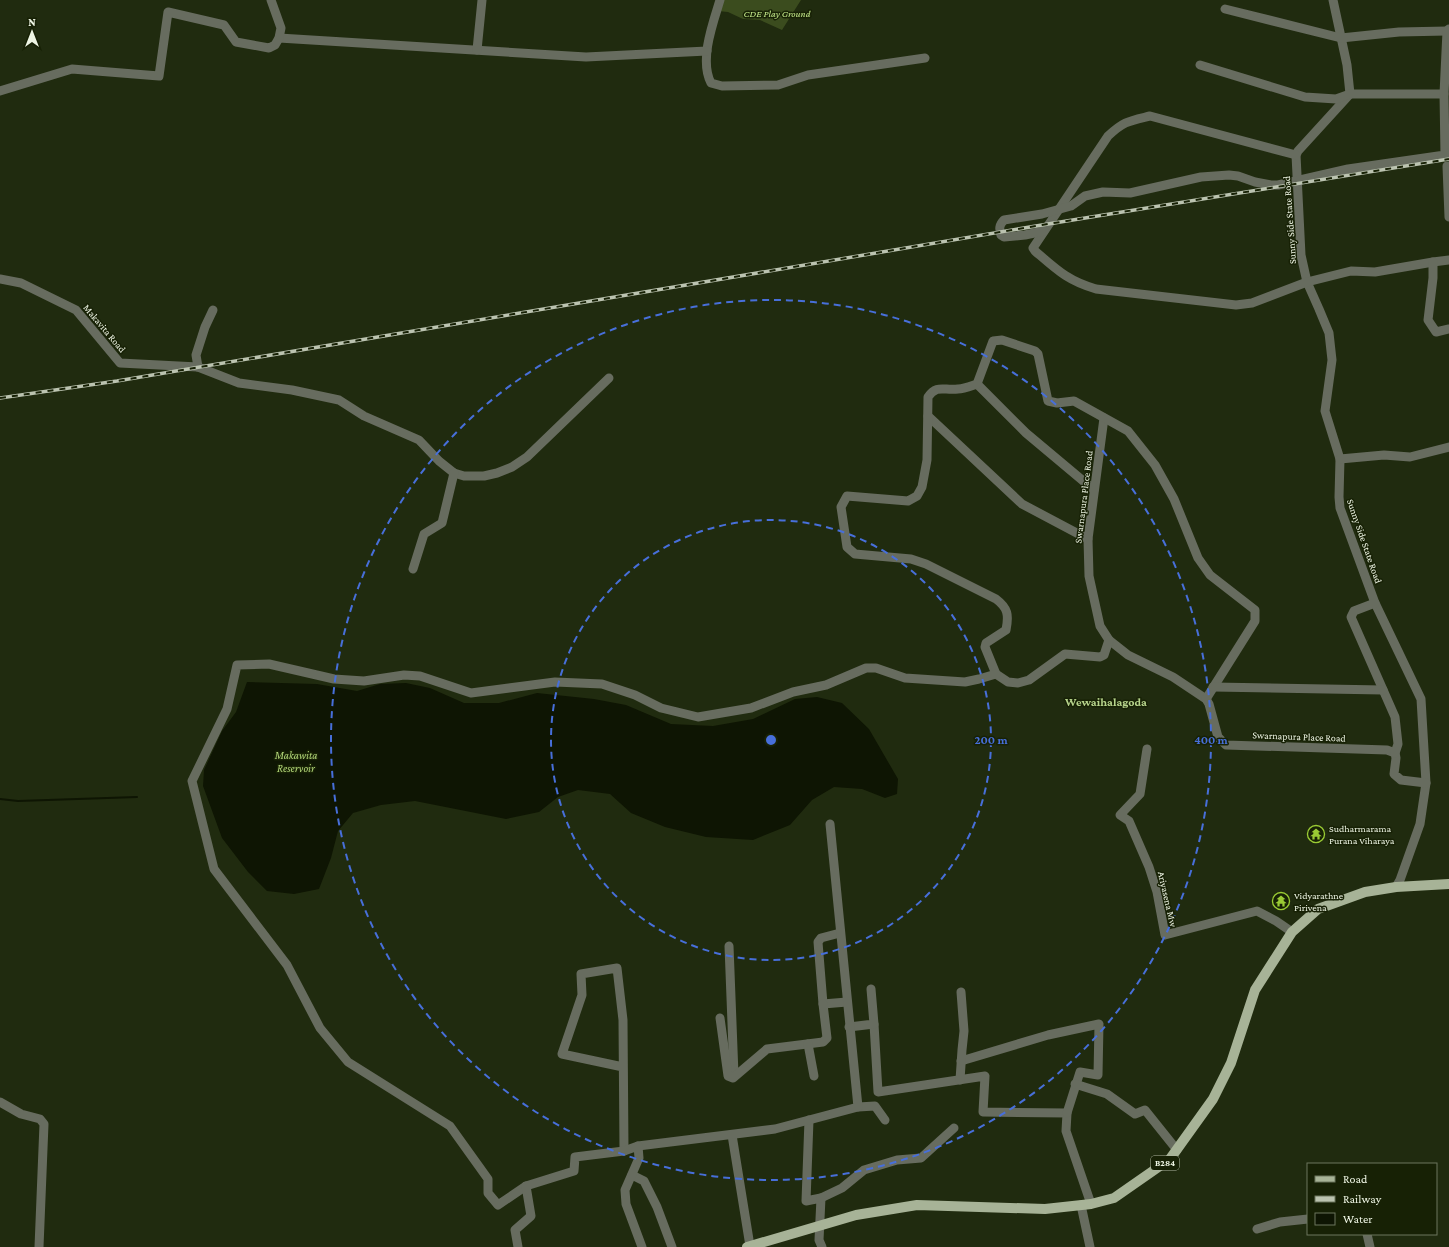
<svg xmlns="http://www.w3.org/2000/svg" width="1449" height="1247" font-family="'Crimson Pro',serif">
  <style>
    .green { fill: #3b4c1e }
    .water { fill: #0e1503 }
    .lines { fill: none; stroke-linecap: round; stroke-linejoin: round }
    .stream { stroke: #0e1503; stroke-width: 2 }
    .minor { stroke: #676c5f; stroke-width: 9 }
    .major { stroke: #a7b397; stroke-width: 10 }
    .rail-casing { stroke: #bbc3b0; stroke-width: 3.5 }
    .rail { stroke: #172105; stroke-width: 2; stroke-dasharray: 6; stroke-linecap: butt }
    .ring { fill: none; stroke: #476fda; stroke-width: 2; stroke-dasharray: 7 5 }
    .labels { text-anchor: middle; stroke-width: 3; stroke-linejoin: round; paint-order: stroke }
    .shield { fill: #172105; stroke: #aeb5a1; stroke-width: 1 }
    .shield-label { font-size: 9px; font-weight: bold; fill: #eef5e4 }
    .park-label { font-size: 10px; font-style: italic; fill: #c6eb8c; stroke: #172105 }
    .street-label { font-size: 10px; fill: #eef5e4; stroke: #172105 }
    .poi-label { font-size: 10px; fill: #eef5e4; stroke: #172105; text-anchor: start }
    .water-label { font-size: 11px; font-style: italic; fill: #b4d87a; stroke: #172105 }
    .quarter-label { font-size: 12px; font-weight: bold; fill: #b7d48c; stroke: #172105 }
    .centre { fill: #476fda; stroke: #172105; stroke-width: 2 }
    .ring-label { font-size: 12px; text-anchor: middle; font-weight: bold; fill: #476fda; stroke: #172105; stroke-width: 3; stroke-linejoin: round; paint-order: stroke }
  </style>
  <rect width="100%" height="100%" fill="#202b0f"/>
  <!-- green -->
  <polygon class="green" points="723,0 801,0 782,30 760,20 743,19 728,12 718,11"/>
  <!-- water -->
  <polygon class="water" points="247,682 317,684 357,691 380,684 406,683 430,688 464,703 499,703 537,693 594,699 626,705 671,724 713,726 753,719 795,699 817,697 842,703 869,729 898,779 897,794 885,798 862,789 834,787 812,800 790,825 753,840 706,837 665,827 631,813 610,794 578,790 558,797 539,812 506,819 415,801 381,805 353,813 338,831 331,858 319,889 294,894 267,891 248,872 222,838 203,786 204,770 222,731 236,712"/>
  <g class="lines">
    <!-- stream -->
    <polyline class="stream" points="0,799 18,801 137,797"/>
    <!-- minor -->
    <g class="minor">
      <path d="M720,0C713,23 699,60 711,83L722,86L778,85L808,75L925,58"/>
      <polyline points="1333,0 1347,65 1350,94 1298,151 1296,155 1301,255 1307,282 1319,309 1329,333 1332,360 1325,411 1340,459 1339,497 1340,508 1375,603 1421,699 1426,783 1420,824 1400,880 1396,887"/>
      <polyline points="1225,9 1341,38 1399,32 1447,31"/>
      <polyline points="279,38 586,57 707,51"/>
      <polyline points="477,50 482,0"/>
      <polyline points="1200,65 1305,97 1336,99 1350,94 1444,94"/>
      <polyline points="0,91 72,69 159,76 168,12 224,25 236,42 269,48 275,45 279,38 281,28 271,0"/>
      <path d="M1296,155L1150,116C1129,121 1124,121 1108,136L1033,248L1035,251C1057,270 1068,281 1096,289L1236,305L1252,303L1307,282L1351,271L1375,272L1433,262L1449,260"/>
      <polyline points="1449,166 1447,166 1449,217"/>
      <path d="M1044,231L1025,235L1004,237L1001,235C999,229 999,225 1004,220L1042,214L1071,206L1085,196L1103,192L1130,193L1201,177L1229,175L1238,176L1255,182L1271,185H1278L1348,169L1445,155L1444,94L1447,31L1449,29"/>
      <polyline points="1433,262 1433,278 1428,320 1436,332 1449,329"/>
      <polyline points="0,279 21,283 76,310 120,363 198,367 239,383 292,390 339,400 364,416 419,440 439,461 454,473 464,476 484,476 497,473 512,467 527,457 609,378"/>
      <polyline points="198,367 196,355 205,327 213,310"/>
      <polyline points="977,384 1026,433 1094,490"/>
      <polyline points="928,416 1022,504 1088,539"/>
      <polyline points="1104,418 1088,539 1089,576 1100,626 1109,640 1128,655 1173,677 1206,699 1209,704 1218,737 1226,745 1387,750 1395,753 1396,758 1394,774 1401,780 1426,783"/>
      <polyline points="1340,459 1384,455 1410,457 1449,447"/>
      <polyline points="413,569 424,534 442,523 454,473"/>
      <polyline points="1375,603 1354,611 1351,617 1395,717 1398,744 1395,753"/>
      <path d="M1109,640L1104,655L1100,657L1065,654L1029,680L1018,683L1008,682L996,674L985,647L986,643L1006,630C1009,615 1008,608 996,599L926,564L911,559L855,554L847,547L841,507L847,496L908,501L917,496L922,487L927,460L928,397C937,384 944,391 958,389C964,389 971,386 977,384L993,341L1002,340L1035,351L1038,354L1048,401L1057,403L1074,401L1128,431L1155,465L1174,499L1198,558L1210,575L1255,610V621L1206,699"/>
      <polyline points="1213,687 1383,690"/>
      <polyline points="1147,749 1140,794 1120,815 1129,821 1149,867 1157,892 1165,935 1257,911 1276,921 1292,932"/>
      <polyline points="840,933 821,938 818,942 823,1004 847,1002"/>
      <polyline points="729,946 734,1075"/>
      <polyline points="720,1018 728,1076 733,1078 767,1049 823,1042 827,1038 823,1004"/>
      <polyline points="874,1024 878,1092 985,1076 983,1112 1067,1113 1066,1131 1091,1204"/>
      <polyline points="849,1027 874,1024 871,989"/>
      <polyline points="808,1044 814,1076"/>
      <polyline points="961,1061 1048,1035 1099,1024 1098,1075 1080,1072 1067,1113"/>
      <polyline points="623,1067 562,1054 582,995 581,974 617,968 623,1020 624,1151"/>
      <polyline points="960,1080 962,1050 964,1031 961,992"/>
      <polyline points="1075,1084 1107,1094 1135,1114 1145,1110 1177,1150"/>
      <polyline points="0,1102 21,1114 40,1119 44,1124 39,1247"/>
      <polyline points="858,1107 875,1106 885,1120"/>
      <polyline points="809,1120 806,1201 821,1198 819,1240 822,1247"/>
      <polyline points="732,1135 750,1246"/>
      <polyline points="638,1146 775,1129 858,1107 830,824"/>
      <polyline points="632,1175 644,1181 657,1207 672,1247"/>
      <polyline points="526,1186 498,1205 488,1193 488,1179 450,1126 348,1062 320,1028 287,965 214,869 192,781 227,709 237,665 269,664 334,679 364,681 404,675 420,676 471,693 555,682 602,684 635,695 661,708 698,717 751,708 793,692 826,685 866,668 876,668 905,678 965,682 979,679 996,674"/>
      <polyline points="821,1198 842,1188 864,1170 897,1160 921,1158 954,1128"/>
      <polyline points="1081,1205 1090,1247"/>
      <polyline points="1257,1229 1280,1222 1308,1219"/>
      <polyline points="1367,1234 1370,1247"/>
      <polyline points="518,1247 515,1230 531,1216 526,1186 574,1171 575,1157 624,1151 638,1146 639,1158 625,1190 626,1204 642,1247"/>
    </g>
    <!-- major -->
    <polyline class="major" points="747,1247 856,1215 917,1205 1045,1209 1091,1204 1114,1198 1170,1159 1213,1099 1231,1063 1255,990 1292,932 1318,909 1365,892 1396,887 1449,884"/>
    <!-- rail casing -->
    <g class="rail-casing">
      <polyline id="rail" points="0,398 117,381 1048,224 1449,159"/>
    </g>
    <!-- rail -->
    <use href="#rail" class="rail"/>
  </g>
  <!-- distance rings -->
  <g class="ring">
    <circle cx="771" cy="740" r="220"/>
    <circle cx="771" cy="740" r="440"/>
  </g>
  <!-- icons -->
  <defs>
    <g id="temple-ring" transform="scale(0.9)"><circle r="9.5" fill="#172105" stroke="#9acb34" stroke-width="1.5"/><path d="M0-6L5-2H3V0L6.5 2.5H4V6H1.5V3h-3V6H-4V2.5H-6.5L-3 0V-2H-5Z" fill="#9acb34"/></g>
  </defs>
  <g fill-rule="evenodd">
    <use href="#temple-ring" x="1316" y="834"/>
    <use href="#temple-ring" x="1281" y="901"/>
  </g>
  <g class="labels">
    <!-- shield labels -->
    <rect class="shield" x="1151" y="1156" width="28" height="14" rx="3"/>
    <g class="shield-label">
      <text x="1165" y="1166">B284</text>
    </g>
    <!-- park labels -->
    <g class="park-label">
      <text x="777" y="17">CDE Play Ground</text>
    </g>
    <!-- street labels -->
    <g class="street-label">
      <text transform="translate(1289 220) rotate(-94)" y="4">Sunny Side State Road</text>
      <text transform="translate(105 328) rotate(50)" y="4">Makavita Road</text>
      <text transform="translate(1083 497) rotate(-83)" y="4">Swarnapura Place Road</text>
      <text transform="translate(1365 541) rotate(71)" y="4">Sunny Side State Road</text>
      <text transform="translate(1299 736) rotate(2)" y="4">Swarnapura Place Road</text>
      <text transform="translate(1168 899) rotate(77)" y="4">Ariyasena Mw</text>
    </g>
    <!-- poi labels -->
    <g class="poi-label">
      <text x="1329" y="832">Sudharmarama<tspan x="1329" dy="12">Purana Viharaya</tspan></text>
      <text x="1294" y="899">Vidyarathne<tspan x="1294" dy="12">Pirivena</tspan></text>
    </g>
    <!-- water labels -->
    <g class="water-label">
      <text x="296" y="759">Makawita<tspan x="296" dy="13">Reservoir</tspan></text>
    </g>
    <!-- quarter labels -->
    <g class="quarter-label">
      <text x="1106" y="706">Wewaihalagoda</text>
    </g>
  </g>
  <circle cx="771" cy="740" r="6" class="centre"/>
  <g class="ring-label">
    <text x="991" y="744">200 m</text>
    <text x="1211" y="744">400 m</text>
  </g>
  <!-- legend -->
  <rect x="1307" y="1163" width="130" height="72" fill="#172105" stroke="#6d765e"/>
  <rect x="1315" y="1176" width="20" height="6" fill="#a7b397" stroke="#6d765e"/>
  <text x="1343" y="1183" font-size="12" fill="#eef5e4">Road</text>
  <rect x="1315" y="1196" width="20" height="6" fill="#bbc3b0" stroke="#6d765e"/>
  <text x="1343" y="1203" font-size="12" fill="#eef5e4">Railway</text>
  <rect x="1315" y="1213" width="20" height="12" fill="#0e1503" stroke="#6d765e"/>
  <text x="1343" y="1223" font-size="12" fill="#eef5e4">Water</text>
  <!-- north arrow -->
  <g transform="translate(32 32)" stroke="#172105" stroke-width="3" paint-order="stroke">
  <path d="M0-3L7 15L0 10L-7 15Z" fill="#eef5e4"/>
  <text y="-6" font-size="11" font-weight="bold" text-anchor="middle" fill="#eef5e4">N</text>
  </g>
</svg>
